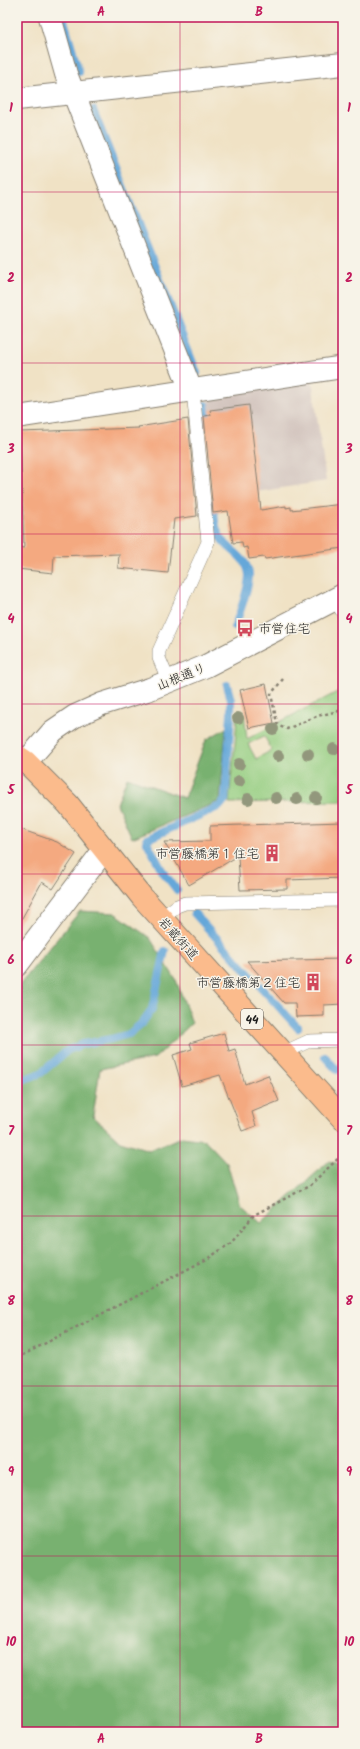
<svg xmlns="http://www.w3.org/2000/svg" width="360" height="1749" font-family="Kalam,'Klee One',sans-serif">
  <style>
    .industrial { fill: #cfc0ba }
    .green { fill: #95ce81; stroke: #58754e; fill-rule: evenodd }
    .forest { fill: #78b16f; stroke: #4a6646 }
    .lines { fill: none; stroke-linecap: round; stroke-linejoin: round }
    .stream { stroke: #65a7d9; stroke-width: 8 }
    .building { fill: #f4a980 }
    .service-casing { stroke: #867f70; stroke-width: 14 }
    .minor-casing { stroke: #867f70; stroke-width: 24 }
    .tertiary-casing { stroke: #867f70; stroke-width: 24 }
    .primary-casing { stroke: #867f70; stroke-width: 24 }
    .path { stroke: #867f70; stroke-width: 2.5; stroke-dasharray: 3 3; stroke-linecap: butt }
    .service { stroke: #fff; stroke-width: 13 }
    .minor { stroke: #fff; stroke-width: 22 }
    .tertiary { stroke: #fff; stroke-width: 22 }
    .primary { stroke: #fbbb8c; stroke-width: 22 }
    .tree { fill: #92977b }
    .grid { fill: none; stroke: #c2185b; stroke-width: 1; stroke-opacity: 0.55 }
    .labels { text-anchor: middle; stroke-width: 3; stroke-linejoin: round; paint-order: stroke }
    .shield { fill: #f7f3e8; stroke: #5e5c59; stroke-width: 1 }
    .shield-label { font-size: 12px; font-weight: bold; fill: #1c1c1c }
    .poi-label { font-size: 13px; fill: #1c1c1c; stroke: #f7f3e8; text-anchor: end }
    .street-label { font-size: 13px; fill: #1c1c1c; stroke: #f7f3e8 }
    .neatline { fill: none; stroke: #c2185b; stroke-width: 1.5 }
    .grid-label { font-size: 13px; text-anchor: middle; font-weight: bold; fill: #c2185b }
  </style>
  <rect width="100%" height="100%" fill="#f7f3e8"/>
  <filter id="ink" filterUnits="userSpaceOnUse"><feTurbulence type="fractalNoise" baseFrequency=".025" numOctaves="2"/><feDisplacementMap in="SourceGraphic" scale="8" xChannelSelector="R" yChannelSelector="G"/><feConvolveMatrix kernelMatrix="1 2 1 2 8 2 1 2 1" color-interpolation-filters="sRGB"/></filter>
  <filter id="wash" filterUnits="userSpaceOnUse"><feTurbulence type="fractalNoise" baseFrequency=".012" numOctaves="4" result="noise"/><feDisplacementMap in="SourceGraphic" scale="16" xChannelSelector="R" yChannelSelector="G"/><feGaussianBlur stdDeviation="0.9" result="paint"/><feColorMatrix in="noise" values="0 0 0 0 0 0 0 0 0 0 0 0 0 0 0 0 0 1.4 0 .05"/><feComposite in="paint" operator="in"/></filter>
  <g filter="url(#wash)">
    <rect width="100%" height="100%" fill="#f0e2c5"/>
    <!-- industrial -->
    <polygon class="industrial" points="312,380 326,481 217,498 208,396"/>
    <!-- green -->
    <path class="green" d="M343,689V801L229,803C231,773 236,744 237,715L244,714L247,739ZM264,736L272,750L256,759L248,744Z"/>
    <!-- forest -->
    <g class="forest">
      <polygon points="226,728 220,801 132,838 117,804 127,777 184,798 206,740"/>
      <polygon points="80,911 115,913 150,938 176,980 192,1023 155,1058 100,1069 93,1116 120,1141 149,1150 182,1137 205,1140 227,1163 240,1205 261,1223 329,1161 343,1165 343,1732 17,1732 17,988"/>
    </g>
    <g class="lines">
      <!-- stream -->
      <g class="stream">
        <polyline points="63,17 79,72"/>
        <polyline points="93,110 197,373"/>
        <polyline points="205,405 207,425"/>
        <path d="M214,502C214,516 214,530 223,541C232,552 248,559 249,575C249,589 240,611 235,626"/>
        <polyline points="177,890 163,872 147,842 147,839 220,806 225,800 231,714 231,700 227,685"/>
        <polyline points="194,913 298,1028"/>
        <polyline points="325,1057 337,1070 343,1069"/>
        <polyline points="17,1082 41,1073 68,1050 83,1044 111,1039 129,1034 142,1023 152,1009 165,951"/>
      </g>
    </g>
    <g id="blocks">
      <!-- building -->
      <g class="building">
        <polygon points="249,405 261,510 286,506 286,508 291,507 291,510 343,504 343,548 265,559 264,557 249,559 247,547 243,548 242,542 233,543 228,511 213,513 204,416 211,415 210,410"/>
        <polygon points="188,419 197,516 174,519 168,573 118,568 119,554 54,556 53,573 17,569 17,547 24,548 20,432 139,428 138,427"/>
        <polygon points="266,684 274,723 249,728 240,690"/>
        <polygon points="343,822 343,878 287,880 287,889 240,890 238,856 189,885 164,842 210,841 210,826"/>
        <polygon points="17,828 57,842 76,854 53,889 42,882 17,927"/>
        <polygon points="343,959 343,1004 324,1005 324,1016 296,1017 295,1003 284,1003 247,961"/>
        <polygon points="224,1033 229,1051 235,1049 245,1084 268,1075 279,1101 252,1112 256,1126 242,1131 220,1075 182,1086 173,1055 192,1049 190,1043"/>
      </g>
    </g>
  </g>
  <g filter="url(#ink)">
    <use href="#blocks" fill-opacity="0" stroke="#867f70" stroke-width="1"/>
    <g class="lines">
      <!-- service casing -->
      <g class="service-casing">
        <g id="service">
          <polyline points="335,599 343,613"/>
          <polyline points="169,682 159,658 159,651 208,542 194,401 191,390"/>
          <polyline points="161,918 177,906 185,903 343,900"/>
          <polyline points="283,1053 309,1041 343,1040"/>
        </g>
      </g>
      <!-- minor casing -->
      <g class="minor-casing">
        <g id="minor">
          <polyline points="50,17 66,74 191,390"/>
          <polyline points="17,99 343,64"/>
          <polyline points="17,417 343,367"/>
          <polyline points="17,965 104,850"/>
        </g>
      </g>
      <!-- tertiary casing -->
      <g class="tertiary-casing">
        <polyline id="tertiary" points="26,762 53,731 75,716 102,704 150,689 206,666 343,595"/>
      </g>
      <!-- primary casing -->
      <g class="primary-casing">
        <polyline id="primary" points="17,756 26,762 68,804 142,897 343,1119"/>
      </g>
      <!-- path -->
      <g class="path">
        <polyline points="283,679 271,694 277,723 279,726 287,729 317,716 343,710"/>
        <polyline points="17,1358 207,1259 231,1243 254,1215 309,1186 343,1154"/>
      </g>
      <!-- service -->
      <use href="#service" class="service"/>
      <!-- minor -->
      <use href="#minor" class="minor"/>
      <!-- tertiary -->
      <use href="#tertiary" class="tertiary"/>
      <!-- primary -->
      <use href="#primary" class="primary"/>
    </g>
    <!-- trees -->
    <g class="tree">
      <circle cx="238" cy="718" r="6"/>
      <circle cx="273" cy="729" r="6"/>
      <circle cx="334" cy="749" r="6"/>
      <circle cx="308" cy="754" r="6"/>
      <circle cx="278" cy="756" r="6"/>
      <circle cx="239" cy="764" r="6"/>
      <circle cx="239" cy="781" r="6"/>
      <circle cx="276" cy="798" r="6"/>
      <circle cx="316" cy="798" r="6"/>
      <circle cx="248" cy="799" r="6"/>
      <circle cx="297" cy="799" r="6"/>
    </g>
  </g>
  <!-- grid -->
  <path class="grid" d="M180,17V1732M17,192H343M17,363H343M17,534H343M17,704H343M17,874H343M17,1045H343M17,1216H343M17,1386H343M17,1556H343"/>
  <!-- icons -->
  <defs>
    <g id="bus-bare" transform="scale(1.38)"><path d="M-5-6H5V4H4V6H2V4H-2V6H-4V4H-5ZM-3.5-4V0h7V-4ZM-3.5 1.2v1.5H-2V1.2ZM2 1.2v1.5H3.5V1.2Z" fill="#d1495b" stroke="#f7f3e8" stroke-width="2.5" paint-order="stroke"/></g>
    <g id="building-bare" transform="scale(1.38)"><path d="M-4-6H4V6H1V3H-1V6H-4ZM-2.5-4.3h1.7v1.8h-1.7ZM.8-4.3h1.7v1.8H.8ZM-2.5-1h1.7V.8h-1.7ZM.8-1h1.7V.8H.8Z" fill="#d1495b" stroke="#f7f3e8" stroke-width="2.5" paint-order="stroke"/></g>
  </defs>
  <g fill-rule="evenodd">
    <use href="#bus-bare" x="245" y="628"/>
    <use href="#building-bare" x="272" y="853"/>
    <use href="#building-bare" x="313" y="982"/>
  </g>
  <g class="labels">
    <!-- shield labels -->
    <rect class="shield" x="241" y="1009" width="22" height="20" rx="3"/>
    <g class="shield-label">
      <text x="252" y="1023">44</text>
    </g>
    <!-- poi labels -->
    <g class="poi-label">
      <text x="258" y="633" text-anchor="start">市営住宅</text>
      <text x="259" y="858">市営藤橋第１住宅</text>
      <text x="300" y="987">市営藤橋第２住宅</text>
    </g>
    <!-- street labels -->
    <g class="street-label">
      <text transform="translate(181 676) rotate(-22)" y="5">山根通り</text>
      <text transform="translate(179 938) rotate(48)" y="5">岩蔵街道</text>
    </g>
  </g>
  <!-- margin -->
  <rect width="360" height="1749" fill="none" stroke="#f7f3e8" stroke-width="44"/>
  <rect x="22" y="22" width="316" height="1705" class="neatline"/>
  <g class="grid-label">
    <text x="101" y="16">A</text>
    <text x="259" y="16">B</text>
    <text x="11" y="112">1</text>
    <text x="349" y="112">1</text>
    <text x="11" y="282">2</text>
    <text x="349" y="282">2</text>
    <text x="11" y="453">3</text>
    <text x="349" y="453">3</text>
    <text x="11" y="623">4</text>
    <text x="349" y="623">4</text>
    <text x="11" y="794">5</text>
    <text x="349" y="794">5</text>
    <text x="11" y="964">6</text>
    <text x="349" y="964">6</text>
    <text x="11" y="1135">7</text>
    <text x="349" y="1135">7</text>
    <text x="11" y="1305">8</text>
    <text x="349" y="1305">8</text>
    <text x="11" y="1476">9</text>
    <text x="349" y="1476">9</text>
    <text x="11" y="1646">10</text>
    <text x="349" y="1646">10</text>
    <text x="101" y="1743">A</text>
    <text x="259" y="1743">B</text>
  </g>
</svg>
